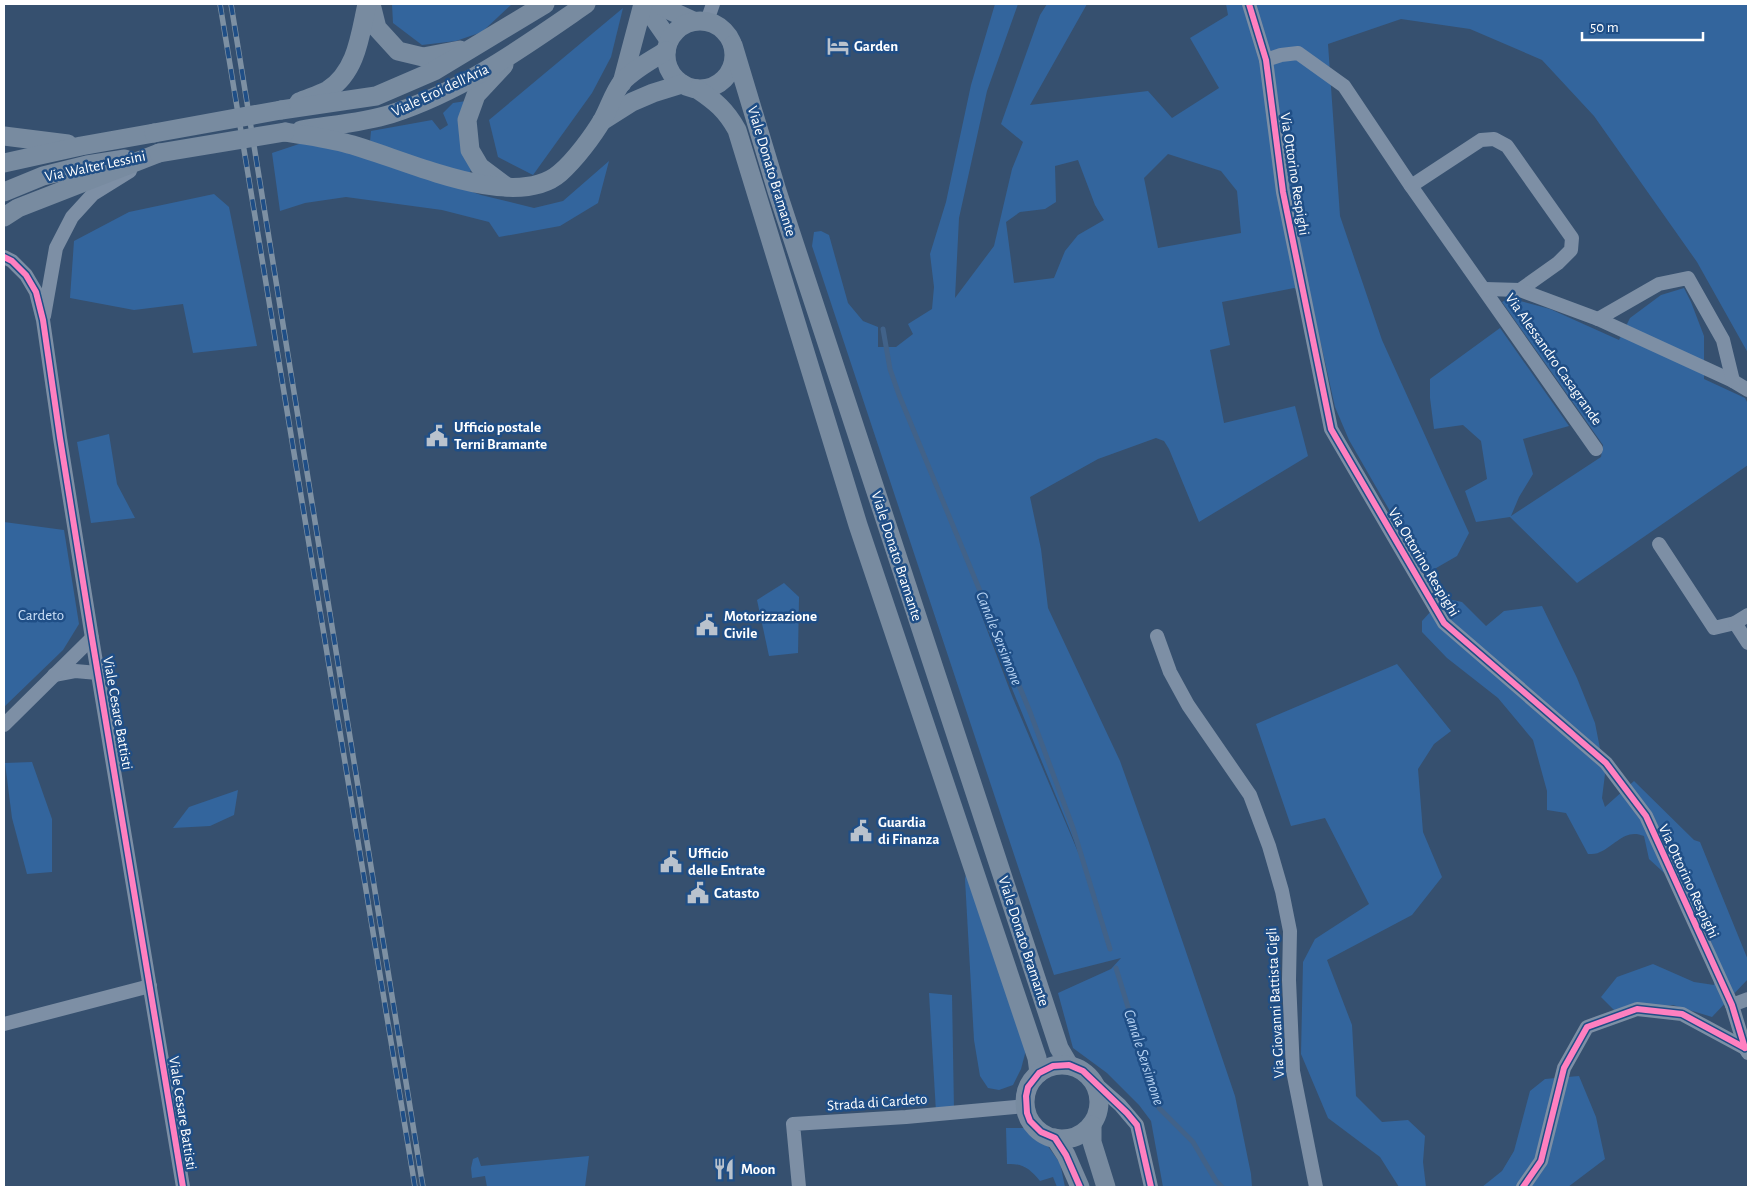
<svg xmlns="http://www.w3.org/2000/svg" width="1752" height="1191" font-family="'Alegreya Sans',sans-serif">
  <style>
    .green { fill: #33659d; fill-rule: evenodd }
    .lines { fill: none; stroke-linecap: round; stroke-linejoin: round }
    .stream { stroke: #416289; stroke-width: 5 }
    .minor { stroke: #7d8fa5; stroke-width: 14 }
    .secondary { stroke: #788ba0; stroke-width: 19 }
    .rail-casing { stroke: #7d90a3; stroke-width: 5.5 }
    .rail { stroke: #1f4e86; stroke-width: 4; stroke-dasharray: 11; stroke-linecap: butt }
    .secondary-bridge { stroke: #788ba0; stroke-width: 19 }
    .cycleway-casing { stroke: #1f4e86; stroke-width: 9 }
    .cycleway { stroke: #ff80c0; stroke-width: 6 }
    .labels { text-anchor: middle; stroke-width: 5; stroke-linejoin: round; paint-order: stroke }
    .poi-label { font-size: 15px; font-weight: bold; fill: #fff; stroke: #1f4e86; text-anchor: start }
    .street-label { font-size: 15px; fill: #fff; stroke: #1f4e86 }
    .park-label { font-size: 15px; fill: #cde1f8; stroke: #1f4e86 }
    .water-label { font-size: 16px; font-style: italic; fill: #b4d1f2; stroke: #1f4e86 }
  </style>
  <rect width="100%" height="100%" fill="#36506f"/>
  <!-- green -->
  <g class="green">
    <polygon points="392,4 512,4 482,32 456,41 422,45 393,23"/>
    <path d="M995,4H1018L987,91L959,218L955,298L994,246L1012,169L1023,142L1001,124L1040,15L1047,4H1087L1030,105L1148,91L1172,118L1219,88L1190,38L1228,15L1226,4H1748V353L1697,262L1594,116L1542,60L1470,29L1401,19L1328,44L1340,216L1382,340L1469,533L1457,556L1431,571L1417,558L1349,440L1335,407L1310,295L1294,288L1222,302L1230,345L1210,350L1224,423L1295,406L1308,456L1199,522L1169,449L1164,441L1156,438L1098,459L1030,497L1041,549L1048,608L1120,761L1147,837L1235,1096L1251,1174L1252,1187H1163L1151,1121L1139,1105L1107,1073L1073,1048L1058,993L1111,969L1121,958L1054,975L812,246L814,232L821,231L829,235L848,303L863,321L878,327V347H896L913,334L908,324L932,309L934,287L930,254L946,202L971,85ZM1168,154L1221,171L1237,191L1241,233L1158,248L1144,178ZM1078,160L1095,205L1104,220L1078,235L1065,251L1054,278L1014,283L1006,222L1020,212L1045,209L1056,202L1055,166ZM975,598L1089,877V878L1012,696Z"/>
    <polygon points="623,8 611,57 592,93 533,175 498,157 489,120"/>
    <polygon points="466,101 471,170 468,175 370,142 371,131 432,120 440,130 448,125 443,113 453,103"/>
    <polygon points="302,143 371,156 481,195 534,208 563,201 609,161 598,203 560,226 499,237 489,222 442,210 346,197 305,203 280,211 272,153"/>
    <polygon points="214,194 229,207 257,346 193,353 183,304 134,310 70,298 74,241 129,212"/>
    <polygon points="1684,288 1691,302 1704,336 1704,379 1745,398 1748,404 1748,465 1577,583 1510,517 1476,522 1465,491 1487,479 1481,441 1463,425 1434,429 1430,398 1430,379 1500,328 1569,426 1523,439 1533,474 1519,497 1511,516 1601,457 1603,445 1502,302 1509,298 1550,309 1619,340 1630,318 1661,295"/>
    <polygon points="109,434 117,484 135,518 91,523 77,442"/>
    <polygon points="4,522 64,530 79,624 63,650 4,707"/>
    <polygon points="784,583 799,597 798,653 769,656 757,600"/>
    <path d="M1443,598L1462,602L1486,626L1504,611L1542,606L1577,678L1595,723L1605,774L1602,798L1605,807L1634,781L1694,840L1700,842L1748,960V979L1712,1017L1673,1005L1615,1011L1601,997L1617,977L1653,964L1694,982L1714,985L1716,956L1698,904L1649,859L1644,836C1625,828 1616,845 1600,852C1597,854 1592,854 1588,854L1566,813L1547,810V791L1533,740L1498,698L1447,658L1422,632V621Z"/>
    <polygon points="1397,664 1451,731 1434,744 1418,769 1423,832 1442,877 1412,915 1327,960 1352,1025 1356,1096 1382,1122 1408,1120 1425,1136 1423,1162 1426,1187 1399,1187 1380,1157 1328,1118 1301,1054 1303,962 1315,939 1369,904 1325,818 1291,826 1256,724"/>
    <polygon points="32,762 52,819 52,872 27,874 12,818 5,763"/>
    <polygon points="238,790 234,815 210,826 173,828 189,807"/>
    <polygon points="967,868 1026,1050 1021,1069 1013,1085 999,1090 988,1088 980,1076 974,1040 965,879"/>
    <polygon points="929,993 952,995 954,1110 936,1112"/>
    <polygon points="1579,1076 1596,1117 1605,1159 1568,1187 1482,1187 1502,1171 1514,1151 1530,1091 1545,1079"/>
    <path d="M1006,1128H1025L1042,1138L1060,1163L1065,1187H1057L1053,1177L1040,1181C1030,1169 1023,1163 1007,1164Z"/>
    <polygon points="589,1156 585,1187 487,1187 485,1176 472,1178 471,1168 473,1159 478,1157 481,1166"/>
  </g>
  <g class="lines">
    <!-- stream -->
    <g class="stream">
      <polyline points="883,329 890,369 899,395 1030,712 1072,825 1110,949"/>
      <polyline points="1116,968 1159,1108 1193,1142 1216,1181 1222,1187"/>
    </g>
    <!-- minor -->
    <g class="minor">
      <polyline points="1249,4 1266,60 1283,192 1331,429 1444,623 1606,763 1646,816 1732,1005 1745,1048 1748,1053"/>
      <polyline points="707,21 713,4"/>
      <polyline points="1266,60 1281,55 1298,53 1344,86 1411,186 1596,449"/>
      <polyline points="1411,186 1481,140 1494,139 1507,146 1572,238 1571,250 1558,263 1520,290"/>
      <polyline points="4,257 12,261 26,275 36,292 43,320 60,438 92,638 183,1187"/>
      <polyline points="1485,289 1520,290 1598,319 1733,381 1748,390"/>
      <polyline points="44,316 56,248 72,217 93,194 130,171"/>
      <polyline points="1598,319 1659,284 1688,278 1723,340 1733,381"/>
      <polyline points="1659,544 1714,628 1735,623"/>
      <polyline points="1748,615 1735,623 1748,643"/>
      <polyline points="1157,636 1170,672 1188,705 1250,795 1269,846 1282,891 1290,931 1289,980 1293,1071 1316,1187"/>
      <polyline points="54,675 75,671 98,673"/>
      <polyline points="4,725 92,638"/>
      <polyline points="1732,1005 1748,999"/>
      <polyline points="4,1024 150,986"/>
      <polyline points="1094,1082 1120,1105 1137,1125 1151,1187"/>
      <polyline points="799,1187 793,1124 906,1117 1026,1106"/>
      <polyline points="1523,1187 1541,1161 1564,1068 1587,1027 1637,1009 1682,1014 1745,1048"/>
    </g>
    <!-- secondary -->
    <g class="secondary">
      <polyline points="371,4 377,28 398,51 423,57 460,50"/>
      <polyline points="644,4 669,40"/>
      <polyline points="660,4 669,10 693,21"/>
      <circle cx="700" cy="55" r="34"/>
      <polyline points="733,45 777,191 1059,1048 1069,1065"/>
      <polyline points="504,65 476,95 467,120 470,150 480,167 507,187"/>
      <polyline points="622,83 643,4"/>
      <path d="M697,89C715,101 726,110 737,130L858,525L1037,1058L1039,1073"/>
      <path d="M299,102C308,98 319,95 328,90C357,71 360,35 367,4"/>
      <polyline points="281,110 376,96 434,71 545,4"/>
      <polyline points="602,121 632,102 653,93 682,84"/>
      <path d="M301,130C331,125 362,123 391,114C463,91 525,46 586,4"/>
      <path d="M285,132C305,135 326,138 345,143C398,156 513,214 560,173C575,160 593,136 603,119C609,108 614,92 622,82C633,70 651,60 666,51"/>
      <polyline points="4,136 68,144"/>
      <polyline points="4,163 81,146 154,133"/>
      <polyline points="4,192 43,176 87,165 125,159"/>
      <polyline points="4,217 18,208 159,153"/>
      <circle cx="1062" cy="1102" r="37"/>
      <polyline points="1092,1125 1092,1142 1106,1187"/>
      <polyline points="1055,1138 1066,1155 1080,1187"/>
    </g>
    <!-- rail casing -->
    <g class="rail-casing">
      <g id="rail">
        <polyline points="220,4 415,1187"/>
        <polyline points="231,4 423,1187"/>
      </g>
    </g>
    <!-- rail -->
    <use href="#rail" class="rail"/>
    <!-- secondary-bridge -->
    <g class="secondary-bridge">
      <polyline points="154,133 281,110"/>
      <polyline points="159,153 285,132"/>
    </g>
    <!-- cycleway casing -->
    <g class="cycleway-casing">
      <g id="cycleway">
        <polyline points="1249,4 1266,60 1283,192 1331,429 1444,623 1606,763 1646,816 1732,1005 1745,1048"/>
        <polyline points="4,257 12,261 26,275 36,292 43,320 60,438 92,638 183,1187"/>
        <polyline points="1080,1187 1066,1155 1055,1138 1041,1132 1030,1121 1027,1113 1026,1096 1028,1087 1039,1073 1053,1066 1069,1065 1083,1071 1127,1113 1137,1125 1151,1187"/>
        <polyline points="1523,1187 1541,1161 1564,1068 1587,1027 1637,1009 1682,1014 1745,1048"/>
      </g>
    </g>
    <!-- cycleway -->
    <use href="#cycleway" class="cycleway"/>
  </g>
  <!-- icons -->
  <defs>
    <g id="hotel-bare" transform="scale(1.725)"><path d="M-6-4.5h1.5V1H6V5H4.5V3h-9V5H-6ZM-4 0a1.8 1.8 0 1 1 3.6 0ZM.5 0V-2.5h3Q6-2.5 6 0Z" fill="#b9c2cd" stroke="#1f4e86" stroke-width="2.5" paint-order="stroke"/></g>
    <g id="civic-bare" transform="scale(1.725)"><path d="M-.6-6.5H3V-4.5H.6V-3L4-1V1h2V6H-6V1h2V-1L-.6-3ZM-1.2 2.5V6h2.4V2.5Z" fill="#b9c2cd" stroke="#1f4e86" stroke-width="2.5" paint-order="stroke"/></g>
    <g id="restaurant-bare" transform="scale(1.725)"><path d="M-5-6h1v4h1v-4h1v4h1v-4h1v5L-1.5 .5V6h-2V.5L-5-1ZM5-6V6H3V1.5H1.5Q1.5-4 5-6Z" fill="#b9c2cd" stroke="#1f4e86" stroke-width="2.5" paint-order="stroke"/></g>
  </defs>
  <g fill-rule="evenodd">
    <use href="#hotel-bare" x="838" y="46"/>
    <use href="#civic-bare" x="437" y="436"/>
    <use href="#civic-bare" x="707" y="625"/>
    <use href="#civic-bare" x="861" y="831"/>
    <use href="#civic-bare" x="671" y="862"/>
    <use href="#civic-bare" x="698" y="893"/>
    <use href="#restaurant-bare" x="724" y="1169"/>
  </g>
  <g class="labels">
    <!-- poi labels -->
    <g class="poi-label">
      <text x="854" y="51">Garden</text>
      <text x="454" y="432">Ufficio postale<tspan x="454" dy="17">Terni Bramante</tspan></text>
      <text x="724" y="621">Motorizzazione<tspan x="724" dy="17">Civile</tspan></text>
      <text x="878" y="827">Guardia<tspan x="878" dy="17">di Finanza</tspan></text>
      <text x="688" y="858">Ufficio<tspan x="688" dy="17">delle Entrate</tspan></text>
      <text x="714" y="898">Catasto</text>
      <text x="741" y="1174">Moon</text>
    </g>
    <!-- street labels -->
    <g class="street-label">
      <text transform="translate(440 90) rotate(-25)" y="5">Viale Eroi dell'Aria</text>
      <text transform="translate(95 166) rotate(-12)" y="5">Via Walter Lessini</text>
      <text transform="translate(772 171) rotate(73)" y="5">Viale Donato Bramante</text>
      <text transform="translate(1295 174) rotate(81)" y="5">Via Ottorino Respighi</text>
      <text transform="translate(1554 359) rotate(55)" y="5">Via Alessandro Casagrande</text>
      <text transform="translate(897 556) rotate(72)" y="5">Viale Donato Bramante</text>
      <text transform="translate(1424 562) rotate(59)" y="5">Via Ottorino Respighi</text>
      <text transform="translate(118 713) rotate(80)" y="5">Viale Cesare Battisti</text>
      <text transform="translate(1689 881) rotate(65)" y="5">Via Ottorino Respighi</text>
      <text transform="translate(1024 941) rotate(72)" y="5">Viale Donato Bramante</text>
      <text transform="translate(1275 1003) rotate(-93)" y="5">Via Giovanni Battista Gigli</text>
      <text transform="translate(877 1102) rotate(-4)" y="5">Strada di Cardeto</text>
      <text transform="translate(183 1113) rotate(81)" y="5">Viale Cesare Battisti</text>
    </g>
    <!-- park labels -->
    <g class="park-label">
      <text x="41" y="620">Cardeto</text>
    </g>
    <!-- water labels -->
    <g class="water-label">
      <text transform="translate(1000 638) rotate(68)" y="6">Canale Sersimone</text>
      <text transform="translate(1145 1057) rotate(72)" y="6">Canale Sersimone</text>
    </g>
  </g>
  <!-- border -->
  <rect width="1752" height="1191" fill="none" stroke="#ffffff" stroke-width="10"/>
  <!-- scale -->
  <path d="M1582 32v8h121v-8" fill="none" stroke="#ffffff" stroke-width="2.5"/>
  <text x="1590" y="32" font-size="15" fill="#ffffff" stroke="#1f4e86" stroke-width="4" paint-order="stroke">50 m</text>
</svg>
